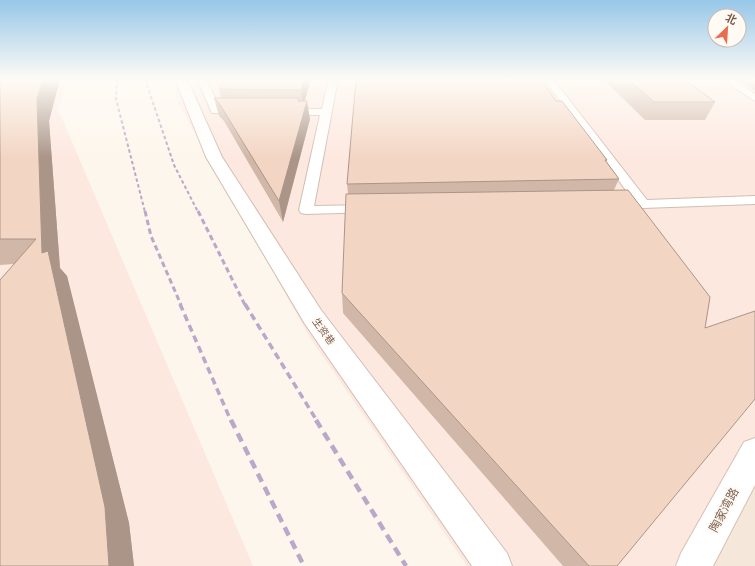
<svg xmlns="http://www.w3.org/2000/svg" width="755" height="566" font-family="'IBM Plex Sans','Noto Sans SC',sans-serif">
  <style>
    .residential { fill: #f5e8da }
    .commercial { fill: #fde8e0 }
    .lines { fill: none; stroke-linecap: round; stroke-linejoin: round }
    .lane-casing { stroke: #d1beb0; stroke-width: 2 }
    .street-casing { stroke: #d1beb0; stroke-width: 2 }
    .secondary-casing { stroke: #d6c0b0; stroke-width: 2 }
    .lane { fill: #fff; fill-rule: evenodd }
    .street { fill: #fff; fill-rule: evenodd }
    .secondary { fill: #fff; fill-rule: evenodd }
    .rail-far3 { stroke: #b9a8c9; stroke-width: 2; stroke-dasharray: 3.5 2.5; stroke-linecap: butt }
    .rail-far2 { stroke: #b9a8c9; stroke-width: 3; stroke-dasharray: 5.5 3.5; stroke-linecap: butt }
    .rail-far1 { stroke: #b9a8c9; stroke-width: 3.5; stroke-dasharray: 7 4.5; stroke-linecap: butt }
    .rail { stroke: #b9a8c9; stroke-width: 4.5; stroke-dasharray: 9 6; stroke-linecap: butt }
    .wall { fill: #d1b7a8 }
    .shaded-wall { fill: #aa9588 }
    .building { fill: #f3d5c3; stroke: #aa9588 }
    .labels { text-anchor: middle; stroke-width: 4; stroke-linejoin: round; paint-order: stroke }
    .street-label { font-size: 10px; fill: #7a5c4d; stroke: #fffaf3 }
    .near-street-label { font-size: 12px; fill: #7a5c4d; stroke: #fffaf3 }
  </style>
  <rect width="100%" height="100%" fill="#fdf6ec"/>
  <!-- residential -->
  <polygon class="residential" points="755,453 755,566 694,566"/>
  <!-- commercial -->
  <g class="commercial">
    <polygon points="0,79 69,79 58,109 253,566 0,566"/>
    <polygon points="173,79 755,79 755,453 694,566 467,566 309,336 177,101"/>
  </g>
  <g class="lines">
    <!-- lane casing -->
    <g class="lane-casing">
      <g id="lane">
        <polygon points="197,79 206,79 220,108 241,108 246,111 241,114 212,113"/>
        <polygon points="329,79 338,79 314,206 369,205 374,206 376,209 374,212 306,214 301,213 299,210 320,115 285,115 280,112 285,109 322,109"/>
        <polygon points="544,79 553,79 647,200 755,196 755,204 615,209 610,208 608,205 610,202 633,200"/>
        <polygon points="721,79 732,79 755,94 755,101"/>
      </g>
    </g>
    <!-- street casing -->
    <g class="street-casing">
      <polygon id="street" points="175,79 187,79 222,157 321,310 507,553 512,566 472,566 305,324 206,157"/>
    </g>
    <!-- secondary casing -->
    <g class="secondary-casing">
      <polygon id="secondary" points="755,438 755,485 713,566 676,566 681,553 744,442"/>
    </g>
    <!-- lane -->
    <use href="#lane" class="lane"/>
    <!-- street -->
    <use href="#street" class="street"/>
    <!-- secondary -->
    <use href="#secondary" class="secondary"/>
    <!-- rail-far3 -->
    <g class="rail-far3">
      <polyline points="117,79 116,99 145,212"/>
      <polyline points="145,79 174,165 198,212"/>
    </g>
    <!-- rail-far2 -->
    <g class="rail-far2">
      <polyline points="145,211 151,236 181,305"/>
      <polyline points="198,211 245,305"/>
    </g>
    <!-- rail-far1 -->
    <g class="rail-far1">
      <polyline points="180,304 231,421"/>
      <polyline points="245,304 317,421"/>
    </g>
    <!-- rail -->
    <g class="rail">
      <polyline points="231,420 304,566"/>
      <polyline points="316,420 406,566"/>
    </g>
  </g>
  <!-- wall -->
  <g class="wall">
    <polygon points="0,79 60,79 49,121 60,268 67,276 129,523 134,566 0,566 14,264 0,265"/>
    <polygon points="311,79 305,101 310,119 283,222 224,121 219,116 214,98 221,98 219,89"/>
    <polygon points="603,79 684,79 715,102 705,120 645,120"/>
    <polygon points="736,79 755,79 755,91"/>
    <polygon points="556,101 607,160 606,161 619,179 614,190 705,328 617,566 563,566 343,313 342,293 348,194 347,184"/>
  </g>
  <!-- shaded-wall -->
  <g class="shaded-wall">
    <polygon points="43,79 60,79 49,121 60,268 67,276 129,523 134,566 109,566 42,253 37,99"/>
    <polygon points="304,79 311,79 303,107 301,90"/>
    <polygon points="307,101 310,119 283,222 279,201"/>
  </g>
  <!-- building -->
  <g class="building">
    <polygon points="0,79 43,79 37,99 42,253 48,251 105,507 109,566 0,566 0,280 36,239 0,239"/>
    <polygon points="225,79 304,79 301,90 219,89"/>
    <polygon points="356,79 541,79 556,101 562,101 607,160 605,160 619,179 347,184"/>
    <polygon points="628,79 684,79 715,102 654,102"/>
    <polygon points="214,98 299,98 298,101 307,101 279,201 219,103"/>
    <polygon points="628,190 710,297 705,328 755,311 755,399 617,566 589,566 342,293 346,194"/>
  </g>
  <!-- sky -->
  <linearGradient id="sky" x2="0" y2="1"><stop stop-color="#97c7e8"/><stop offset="0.5" stop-color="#fefbf6"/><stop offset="1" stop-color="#fefbf6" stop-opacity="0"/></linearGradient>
  <rect width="755" height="158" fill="url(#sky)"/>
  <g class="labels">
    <!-- street labels -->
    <g class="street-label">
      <text transform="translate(324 331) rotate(54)" y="4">生资巷</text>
    </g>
    <!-- near-street labels -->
    <g class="near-street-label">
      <text transform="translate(724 510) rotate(-62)" y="4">陶家湾路</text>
    </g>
  </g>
  <!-- north arrow -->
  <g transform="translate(727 28) rotate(25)"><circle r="19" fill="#fffaf3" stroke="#cabbb1"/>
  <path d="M0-3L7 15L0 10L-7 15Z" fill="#e76f51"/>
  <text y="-6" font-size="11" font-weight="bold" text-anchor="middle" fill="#7a5c4d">北</text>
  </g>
</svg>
